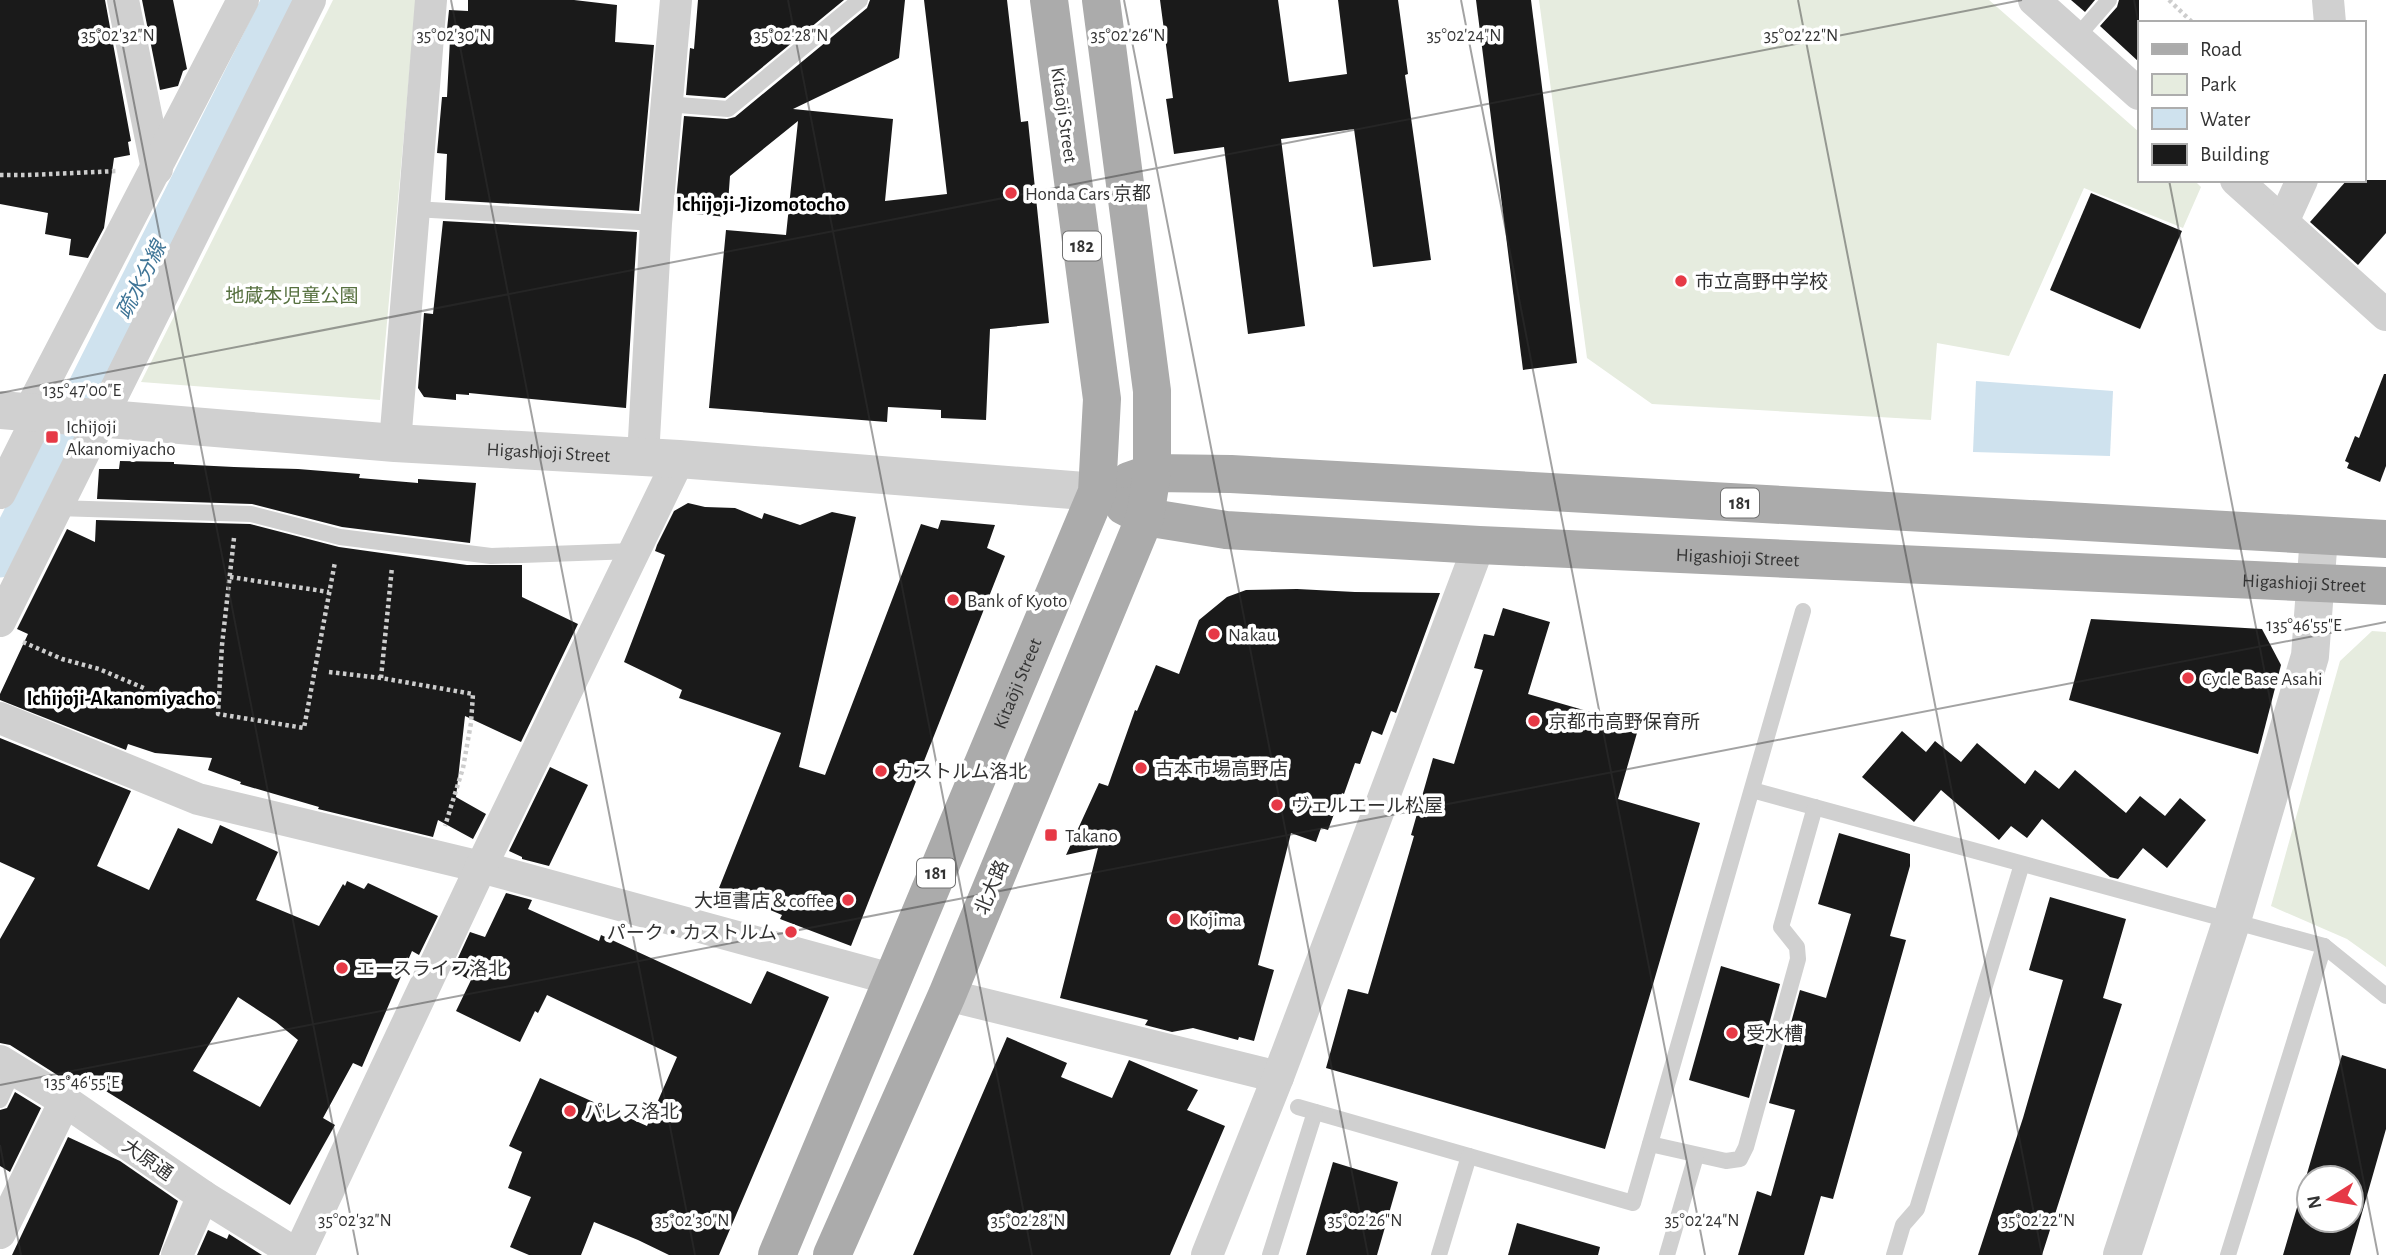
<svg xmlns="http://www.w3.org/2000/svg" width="2386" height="1255" font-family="'Alegreya Sans','Noto Sans JP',sans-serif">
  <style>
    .green { fill: #e6ecdf }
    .water { fill: #cfe2ee }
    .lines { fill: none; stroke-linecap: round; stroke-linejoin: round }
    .canal { stroke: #cfe2ee; stroke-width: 37 }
    .building { fill: #1a1a1a; fill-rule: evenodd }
    .path { stroke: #cdcdcd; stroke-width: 4.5; stroke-dasharray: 3.5 3.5; stroke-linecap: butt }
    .service { stroke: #d0d0d0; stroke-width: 16 }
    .minor { stroke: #d0d0d0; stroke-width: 32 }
    .tertiary { stroke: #d0d0d0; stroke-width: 38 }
    .primary { stroke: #ababab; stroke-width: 38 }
    .ticks { fill: none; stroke: #333; stroke-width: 2; stroke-opacity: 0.45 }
    .poi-dot { fill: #e63946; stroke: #fff; stroke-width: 2.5 }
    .labels { text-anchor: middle; stroke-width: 7; stroke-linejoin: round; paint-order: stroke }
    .shield { fill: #fff; stroke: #707070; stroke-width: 2 }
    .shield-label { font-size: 18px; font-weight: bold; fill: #333 }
    .street-label { font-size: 19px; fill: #333; stroke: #fff }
    .poi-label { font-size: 19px; fill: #333; stroke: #fff; text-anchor: start }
    .park-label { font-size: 19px; fill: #56703f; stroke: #fff }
    .neighbourhood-label { font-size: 21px; font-weight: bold; fill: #000; stroke: #fff }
    .water-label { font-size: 21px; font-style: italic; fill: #3f7597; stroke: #fff }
    .ticks-label { font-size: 18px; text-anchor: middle; fill: #333; stroke: #fff; stroke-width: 7; stroke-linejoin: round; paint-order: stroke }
  </style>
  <rect width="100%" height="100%" fill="#fff"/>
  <!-- green -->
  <g class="green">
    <polygon points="333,0 416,0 380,400 141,382"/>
    <polygon points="1539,0 1989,0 2139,132 2139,180 2194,180 2201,187 2183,228 2084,188 2009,356 1937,343 1931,420 1652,404 1587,358"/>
    <polygon points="2372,631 2386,632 2386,967 2347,939 2271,906 2340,661"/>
  </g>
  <!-- water -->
  <polygon class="water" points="1976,381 2113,391 2110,456 1973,452"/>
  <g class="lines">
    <!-- canal -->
    <polyline class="canal" points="0,559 281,0"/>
  </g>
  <!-- building -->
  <g class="building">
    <polygon points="0,0 105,0 131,141 128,142 130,155 114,158 104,228 88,258 69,255 71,239 45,234 48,213 0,204"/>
    <polygon points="142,0 173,0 187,69 183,71 178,86 160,90"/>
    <polygon points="468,0 574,0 617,5 615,42 654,45 639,211 445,200 447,154 437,153 442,97 447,97 450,39 446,39 449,10 468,11"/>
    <polygon points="698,0 844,0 725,98 686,95 690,48 694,49"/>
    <polygon points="870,0 905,0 899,58 793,109 893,119 885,201 947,194 924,0 1007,0 1021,122 1028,121 1049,323 990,329 986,420 941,418 941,410 888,407 887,422 709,408 726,230 786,235 798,121 730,176 727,217 675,212 684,116 727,119 735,117 867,8"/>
    <polygon points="1160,0 1278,0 1289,82 1347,74 1338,0 1398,0 1408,74 1405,75 1431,260 1373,267 1354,129 1281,139 1305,326 1248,334 1224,147 1174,154 1166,99 1173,98"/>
    <polygon points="1476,0 1531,0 1577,363 1523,370"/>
    <polygon points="2071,0 2095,0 2085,12"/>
    <polygon points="2119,0 2139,0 2139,62 2100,26 2117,7"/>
    <polygon points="2347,180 2386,180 2386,233 2358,265 2310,222"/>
    <polygon points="2091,193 2182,231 2140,329 2050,290"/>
    <polygon points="443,221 637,232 626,408 469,393 469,395 456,394 456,400 424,397 418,388 424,313 433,314"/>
    <polygon points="2384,374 2386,374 2386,466 2380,482 2347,468 2349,463 2345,461 2355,436 2359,438"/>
    <polygon points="120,461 174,462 174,464 234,467 298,469 360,474 359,478 418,483 418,479 476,483 470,543 342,527 252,504 97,499 99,469 119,469"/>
    <polygon points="688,503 705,507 735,508 762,519 764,513 800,525 832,512 856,517 799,767 825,775 921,524 938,529 941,520 995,525 987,548 1005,556 851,946 780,919 782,915 719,888 781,733 679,698 682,690 624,662 665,555 655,551 657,545 674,511"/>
    <polygon points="96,520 250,524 339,547 467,565 522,565 522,597 578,624 521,742 465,716 456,797 486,814 473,839 438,820 433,837 318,809 319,807 240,784 241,782 208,770 212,758 155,753 128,744 126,750 0,700 0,694 28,634 17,629 67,529 95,542"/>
    <polygon points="1297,589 1355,592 1440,593 1396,713 1391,711 1382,735 1372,731 1360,764 1355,763 1344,794 1342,793 1328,830 1321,828 1316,842 1291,833 1258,965 1274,970 1254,1041 1239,1037 1238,1040 1193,1028 1172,1032 1145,1025 1148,1020 1060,998 1098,848 1066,855 1099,783 1108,786 1135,710 1137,711 1156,665 1179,674 1199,620 1227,597 1246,590"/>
    <polygon points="1503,608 1550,622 1528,694 1639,726 1618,799 1700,823 1605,1149 1326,1068 1348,989 1368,994 1414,836 1411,835 1433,758 1454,764 1483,670 1474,668 1484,634 1494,636"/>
    <polygon points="2091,619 2262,629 2281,665 2258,754 2069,700"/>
    <polygon points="1902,731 1926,752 1935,741 1961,762 1977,743 2025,784 2035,770 2059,789 2075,770 2126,813 2140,796 2165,816 2180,798 2206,820 2167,868 2143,848 2118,879 2110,877 2042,819 2027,838 2011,826 1999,840 1941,790 1914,822 1862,777"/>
    <path d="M0,738L131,791L97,866L149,890L178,828L212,844L220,825L278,852L256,900L319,926L343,884L345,886L347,881L364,889L368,883L438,916L419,955L412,951L362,1067L353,1063L323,1118L335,1125L290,1205L88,1080L81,1090L10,1045L0,1043V939L35,878L0,862ZM238,997L276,1022L298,1040L260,1107L193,1071Z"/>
    <polygon points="550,767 588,785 549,866 522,859 522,857 509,851"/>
    <polygon points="1839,833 1910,854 1910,866 1890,936 1906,940 1833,1199 1821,1196 1804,1255 1738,1255 1757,1191 1771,1196 1795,1110 1769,1103 1800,990 1826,998 1851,914 1818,904"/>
    <polygon points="506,893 532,900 528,909 599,941 601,935 751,1004 767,971 829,997 719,1255 669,1255 638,1240 594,1222 581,1255 529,1255 510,1247 531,1197 508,1188 522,1152 509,1146 540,1078 647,1126 677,1057 547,995 538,1013 535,1011 520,1042 456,1011 471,980 452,971 470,932 485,937"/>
    <polygon points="2050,897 2126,919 2103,998 2122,1004 2042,1255 1978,1255 2023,1118 2063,980 2029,970"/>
    <polygon points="1721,966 1780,984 1749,1098 1689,1080"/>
    <polygon points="1007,1037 1067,1063 1061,1077 1112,1098 1129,1060 1198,1090 1187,1110 1225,1126 1170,1255 913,1255"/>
    <path d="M2342,1055L2386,1069V1129L2350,1255H2283ZM2309,1178H2351V1220H2309Z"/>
    <polygon points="15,1092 41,1108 10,1172 0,1166 0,1110 7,1108"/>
    <polygon points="68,1137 120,1161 178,1201 159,1255 12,1255"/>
    <polygon points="1333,1162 1398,1182 1377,1255 1306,1255"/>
    <polygon points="1517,1223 1600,1247 1598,1255 1508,1255"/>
    <polygon points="208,1230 227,1239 229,1234 262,1255 197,1255"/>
  </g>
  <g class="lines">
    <!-- path -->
    <g class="path">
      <polyline points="2169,0 2193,23"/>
      <polyline points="0,175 28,175 118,171"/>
      <polyline points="234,538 222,645 218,714 304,728 335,562"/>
      <polyline points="230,577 329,592"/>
      <polyline points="23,642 62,659 99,669 146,689"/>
      <polyline points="329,672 381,678 473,694 471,723 463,768 445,826"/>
      <polyline points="381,678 392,567"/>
    </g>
    <!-- service -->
    <g class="service">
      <polyline points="2076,38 2109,0"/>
      <polyline points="667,104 728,109 860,0"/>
      <polyline points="414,209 656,223"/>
      <polyline points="56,508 251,514 340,537 491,556 634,551"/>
      <polyline points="1752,790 2324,946 2386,996"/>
      <polyline points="0,1100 14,1069"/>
      <polyline points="1298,1107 1633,1203 1803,611"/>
      <polyline points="1650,1144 1726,1161 1740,1159 1746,1147 1798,959 1797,947 1781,927 1815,807"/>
      <polyline points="1270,1255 1315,1112"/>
      <polyline points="1439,1255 1469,1156"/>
      <polyline points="1667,1255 1696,1156"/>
      <polyline points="1894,1255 1903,1225 1917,1209 2022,864"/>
      <polyline points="2228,1255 2324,946"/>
    </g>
    <!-- minor -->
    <g class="minor">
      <polyline points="123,0 157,169"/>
      <polyline points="2034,0 2139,94"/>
      <polyline points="2328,0 2330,23"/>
      <polyline points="2236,180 2386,315"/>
      <polyline points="2283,222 2302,180"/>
      <polyline points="29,412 243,0"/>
      <polyline points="395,443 431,0"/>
      <polyline points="643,457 656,223 676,0"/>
      <polyline points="0,493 40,413"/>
      <polyline points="0,621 310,0"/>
      <polyline points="0,718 198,799 481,867 891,979"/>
      <polyline points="947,995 1278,1077"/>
      <polyline points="0,1061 65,1101 203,1196 298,1255 481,867 679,459"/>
      <polyline points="0,1233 65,1101"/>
      <polyline points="177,1255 203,1196"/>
      <polyline points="1207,1255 1278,1077 1479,545"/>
    </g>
    <!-- tertiary -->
    <g class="tertiary">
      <path id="s1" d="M0,410L395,443L679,459L1097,492"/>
      <polyline points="2122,1255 2232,920 2310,656 2319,536"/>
    </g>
    <!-- primary -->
    <g class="primary">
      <polyline points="1129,481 1152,473 1231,474 2386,539"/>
      <path id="s2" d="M1124,506L1145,517L1226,530L1479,545L2386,586"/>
      <path id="s3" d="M777,1255L1097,492L1102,399L1049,0"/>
      <polyline points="832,1255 947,995 1145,517 1152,473 1152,391 1101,0"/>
    </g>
  </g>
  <!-- ticks -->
  <path class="ticks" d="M114,0L358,1255M451,0L695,1255M788,0L1032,1255M1124,0L1368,1255M1461,0L1705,1255M1798,0L2042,1255M2134,0L2139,25M2169,180L2378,1255M0,393L2022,0M0,1085L2386,622M0,1145L21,1255"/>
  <!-- markers -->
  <g class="poi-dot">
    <circle cx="1011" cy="193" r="7"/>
    <circle cx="1681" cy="281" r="7"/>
    <rect x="45" y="430" width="14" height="14" rx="3.5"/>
    <circle cx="953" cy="600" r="7"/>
    <circle cx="1214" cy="634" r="7"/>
    <circle cx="2188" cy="678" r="7"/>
    <circle cx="1534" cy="721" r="7"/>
    <circle cx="1141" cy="768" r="7"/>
    <circle cx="881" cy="771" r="7"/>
    <circle cx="1277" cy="805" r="7"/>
    <rect x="1044" y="828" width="14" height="14" rx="3.5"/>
    <circle cx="848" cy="900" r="7"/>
    <circle cx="1175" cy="919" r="7"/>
    <circle cx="791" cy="932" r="7"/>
    <circle cx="342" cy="968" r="7"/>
    <circle cx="1732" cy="1033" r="7"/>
    <circle cx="570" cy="1111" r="7"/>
  </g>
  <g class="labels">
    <!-- shield labels -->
    <g class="shield">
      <rect x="1063" y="231.5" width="38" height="29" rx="5"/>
      <rect x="1721" y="488.5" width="38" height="29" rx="5"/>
      <rect x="917" y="858.5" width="38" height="29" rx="5"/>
    </g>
    <g class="shield-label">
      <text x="1082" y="252">182</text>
      <text x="1740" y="509">181</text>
      <text x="936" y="879">181</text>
    </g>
    <!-- street labels -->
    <g class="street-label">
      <text transform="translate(1065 115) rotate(82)" y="7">Kitaōji Street</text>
      <text dy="7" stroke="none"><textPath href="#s1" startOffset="550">Higashioji Street</textPath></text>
      <text dy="7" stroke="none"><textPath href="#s2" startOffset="618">Higashioji Street</textPath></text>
      <text dy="7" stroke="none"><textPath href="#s2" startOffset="1185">Higashioji Street</textPath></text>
      <text dy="7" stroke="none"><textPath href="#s3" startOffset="620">Kitaōji Street</textPath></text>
      <text transform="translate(991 887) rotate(-67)" y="7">北大路</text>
      <text transform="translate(148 1159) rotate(35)" y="7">大原通</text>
    </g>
    <!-- poi labels -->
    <g class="poi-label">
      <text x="1025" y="200">Honda Cars 京都</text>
      <text x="1695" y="288">市立高野中学校</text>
      <text x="66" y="433">Ichijoji<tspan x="66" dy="22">Akanomiyacho</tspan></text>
      <text x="967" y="607">Bank of Kyoto</text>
      <text x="1228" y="641">Nakau</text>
      <text x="2202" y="685">Cycle Base Asahi</text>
      <text x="1548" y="728">京都市高野保育所</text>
      <text x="1155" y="775">古本市場高野店</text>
      <text x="895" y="778">カストルム洛北</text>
      <text x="1291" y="812">ヴェルエール松屋</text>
      <text x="1065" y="842">Takano</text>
      <text x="834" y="907" text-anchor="end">大垣書店＆coffee</text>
      <text x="1189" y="926">Kojima</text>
      <text x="777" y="939" text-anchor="end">パーク・カストルム</text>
      <text x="356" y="975">エースライフ洛北</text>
      <text x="1746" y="1040">受水槽</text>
      <text x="584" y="1118">パレス洛北</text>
    </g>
    <!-- park labels -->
    <g class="park-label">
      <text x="292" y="302">地蔵本児童公園</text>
    </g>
    <!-- neighbourhood labels -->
    <g class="neighbourhood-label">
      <text x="761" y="211">Ichijoji-Jizomotocho</text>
      <text x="121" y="705">Ichijoji-Akanomiyacho</text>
    </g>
    <!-- water labels -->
    <g class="water-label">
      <text transform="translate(141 280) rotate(-63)" y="7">疏水分線</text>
    </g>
  </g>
  <g class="ticks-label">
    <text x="118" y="41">35°02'32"N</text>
    <text x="1801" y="41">35°02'22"N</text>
    <text x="454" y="41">35°02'30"N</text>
    <text x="791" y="41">35°02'28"N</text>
    <text x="1128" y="41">35°02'26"N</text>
    <text x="1464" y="41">35°02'24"N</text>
    <text x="82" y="396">135°47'00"E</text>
    <text x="2304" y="631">135°46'55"E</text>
    <text x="82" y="1088">135°46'55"E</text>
    <text x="355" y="1226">35°02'32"N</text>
    <text x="692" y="1226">35°02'30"N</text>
    <text x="1028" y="1226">35°02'28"N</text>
    <text x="1365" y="1226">35°02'26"N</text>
    <text x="1702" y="1226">35°02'24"N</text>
    <text x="2038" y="1226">35°02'22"N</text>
  </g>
  <!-- legend -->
  <rect x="2138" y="21" width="228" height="161" fill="#ffffff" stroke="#adadad" stroke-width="2"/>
  <rect x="2152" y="44" width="35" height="10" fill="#ababab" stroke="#adadad" stroke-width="2"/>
  <text x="2200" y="56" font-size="21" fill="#333333">Road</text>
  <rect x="2152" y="74" width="35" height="21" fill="#e6ecdf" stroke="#adadad" stroke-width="2"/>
  <text x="2200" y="91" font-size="21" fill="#333333">Park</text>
  <rect x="2152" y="108" width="35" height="21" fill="#cfe2ee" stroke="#adadad" stroke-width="2"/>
  <text x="2200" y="126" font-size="21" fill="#333333">Water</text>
  <rect x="2152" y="144" width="35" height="21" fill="#1a1a1a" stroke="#adadad" stroke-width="2"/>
  <text x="2200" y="161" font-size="21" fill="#333333">Building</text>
  <!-- north arrow -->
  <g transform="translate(2330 1199) rotate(259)"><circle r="33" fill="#ffffff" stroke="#adadad" stroke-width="2"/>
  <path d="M0-5L12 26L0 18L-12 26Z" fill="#e63946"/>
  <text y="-10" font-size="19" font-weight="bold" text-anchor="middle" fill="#333333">N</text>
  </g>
</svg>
